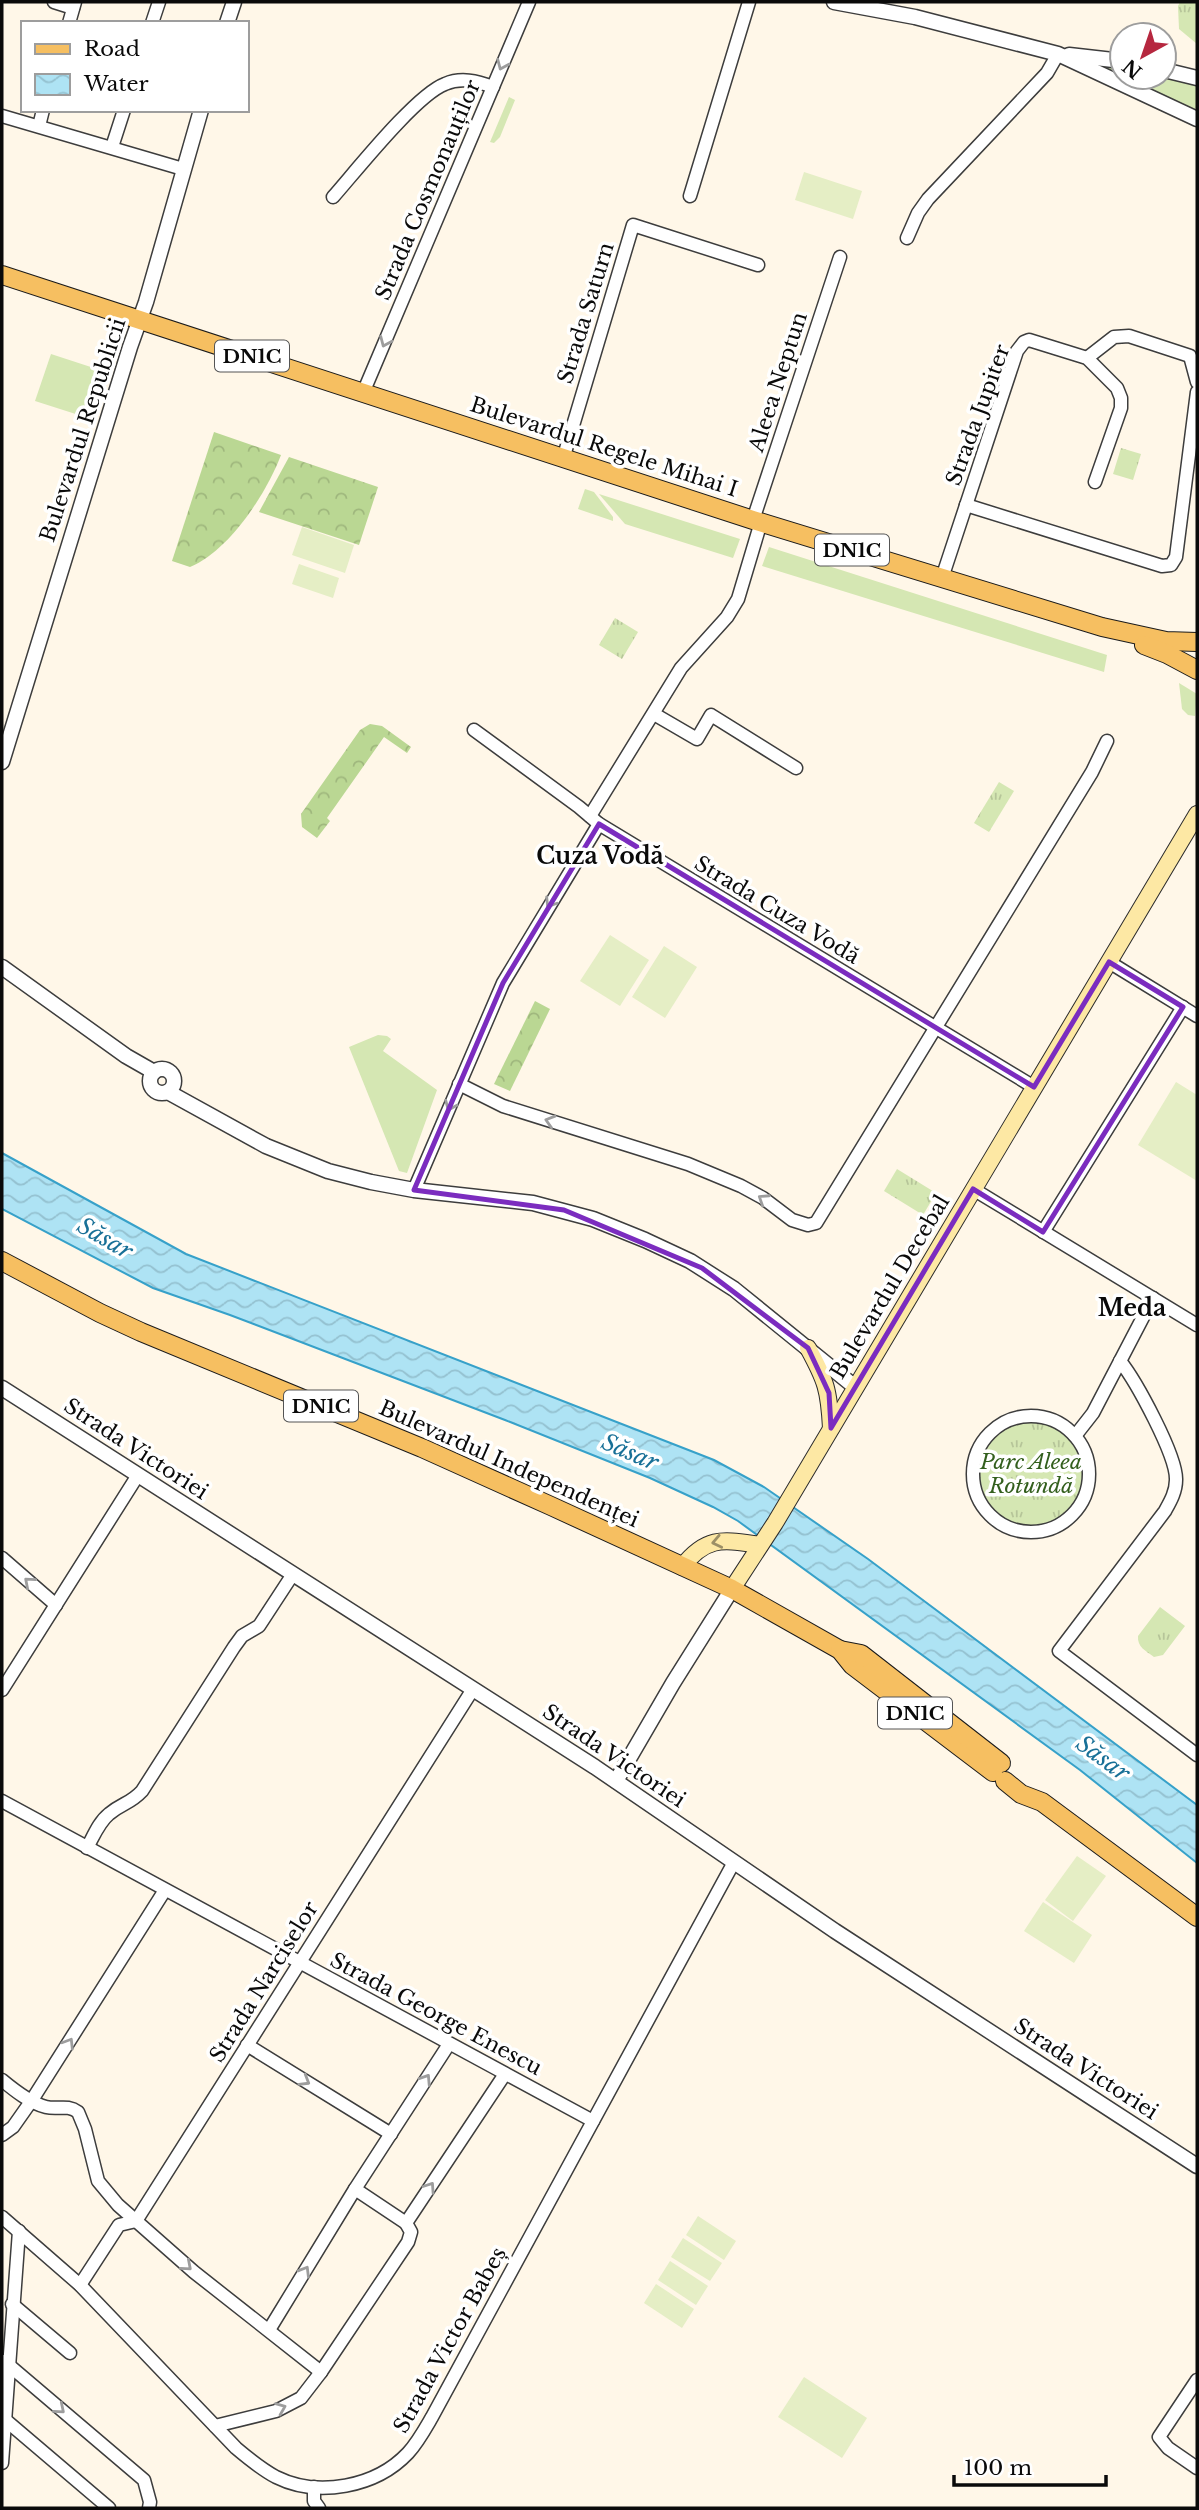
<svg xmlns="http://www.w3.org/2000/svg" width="1199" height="2510" font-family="'Libre Baskerville',serif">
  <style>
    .grass { fill: #d5e7b3 }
    .forest { fill: url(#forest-crowns) }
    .park { fill: url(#park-tufts) }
    .pitch { fill: #e5eec5 }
    .water { fill: url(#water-waves); stroke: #37a1c9; stroke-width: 2 }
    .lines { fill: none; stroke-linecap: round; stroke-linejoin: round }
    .minor-casing { stroke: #3d3d3d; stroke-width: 15 }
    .tertiary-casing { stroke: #3d3d3d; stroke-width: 17 }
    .secondary-casing { stroke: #2c2c2c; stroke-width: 18 }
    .primary-casing { stroke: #1b1b1b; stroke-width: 20 }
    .minor { stroke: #fff; stroke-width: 12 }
    .tertiary { stroke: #fff; stroke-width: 14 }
    .secondary { stroke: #fde8a4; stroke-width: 16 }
    .primary { stroke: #f6bf61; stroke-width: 18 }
    .oneway { stroke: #9d9d9d }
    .oneway2 { stroke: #9c8f66 }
    .marked { fill: none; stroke: #7b2cbf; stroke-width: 5; stroke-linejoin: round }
    .labels { text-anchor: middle; stroke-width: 7; stroke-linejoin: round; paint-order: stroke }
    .shield { fill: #fff; stroke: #545454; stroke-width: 2 }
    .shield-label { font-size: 19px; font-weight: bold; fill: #0a0a0a }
    .street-label { font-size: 21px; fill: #0a0a0a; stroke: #fff }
    .park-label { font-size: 21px; font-style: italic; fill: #335f1d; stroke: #fff }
    .neighbourhood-label { font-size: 23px; font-weight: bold; fill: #0a0a0a; stroke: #fff }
    .water-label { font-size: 23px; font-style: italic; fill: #187097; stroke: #fff }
  </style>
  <defs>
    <pattern id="forest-crowns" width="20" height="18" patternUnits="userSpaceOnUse" patternTransform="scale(1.75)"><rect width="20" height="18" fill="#bad793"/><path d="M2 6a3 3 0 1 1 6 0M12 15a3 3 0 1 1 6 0" fill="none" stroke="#9fb77d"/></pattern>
    <pattern id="park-tufts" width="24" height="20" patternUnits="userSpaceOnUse" patternTransform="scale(1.75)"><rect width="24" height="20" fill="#d5e7b3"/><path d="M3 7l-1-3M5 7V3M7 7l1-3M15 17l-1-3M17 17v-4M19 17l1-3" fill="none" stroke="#b6c599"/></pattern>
    <pattern id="water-waves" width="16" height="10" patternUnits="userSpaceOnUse" patternTransform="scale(1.75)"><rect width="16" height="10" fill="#aee3f4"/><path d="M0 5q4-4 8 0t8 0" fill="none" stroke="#94c1d0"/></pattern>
  </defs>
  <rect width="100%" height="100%" fill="#fff7e8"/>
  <!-- grass -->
  <g class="grass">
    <polygon points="1092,64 1122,66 1122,77 1164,77 1197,84 1197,114"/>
    <polygon points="509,97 515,100 500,137 494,143 490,142"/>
    <polygon points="51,354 100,370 85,417 35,401"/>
    <polygon points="585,489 594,492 613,517 613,521 578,509"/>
    <polygon points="599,494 740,539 733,558 625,524"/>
    <polygon points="769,547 1107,655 1104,672 762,566"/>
    <polygon points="1179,683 1197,694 1195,716 1188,715 1182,709"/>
    <polygon points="378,1035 387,1036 391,1039 383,1051 437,1090 407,1173 399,1171 349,1047"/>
  </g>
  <!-- forest -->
  <g class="forest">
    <path d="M214,432L281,455C266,494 230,550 190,567L172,561Z"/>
    <polygon points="289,457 378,487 359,545 259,512"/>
    <polygon points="370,724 382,726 411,747 407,753 384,737 327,818 330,821 317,838 302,827 301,814 360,730"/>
    <polygon points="535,1001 550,1009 510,1091 494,1084"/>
  </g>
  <!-- park -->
  <g class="park">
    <polygon points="1180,2 1197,2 1197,44 1179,29 1178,6"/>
    <polygon points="1121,448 1141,454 1133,480 1113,474"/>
    <polygon points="615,618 638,632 622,659 599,645"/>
    <polygon points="999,782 1014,791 989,832 974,823"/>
    <polygon points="897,1169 936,1193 923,1215 884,1191"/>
    <circle cx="1031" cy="1474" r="55"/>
    <path d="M1160,1607L1185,1626L1163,1655L1154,1657C1146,1651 1137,1647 1138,1636Z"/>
  </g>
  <!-- pitch -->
  <g class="pitch">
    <polygon points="804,172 862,191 853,219 795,200"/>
    <polygon points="302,527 354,545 345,573 292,555"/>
    <polygon points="299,564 339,578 333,598 292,584"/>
    <polygon points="610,935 649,960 620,1006 580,981"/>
    <polygon points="664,946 697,967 665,1018 632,997"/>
    <polygon points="1176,1082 1197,1095 1197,1181 1138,1145"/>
    <polygon points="1077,1856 1106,1876 1073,1921 1045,1900"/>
    <polygon points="1043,1902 1092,1935 1074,1963 1024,1931"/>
    <polygon points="698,2216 736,2241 724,2260 686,2235"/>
    <polygon points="683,2238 722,2263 710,2281 671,2257"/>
    <polygon points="670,2261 708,2286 696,2305 658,2280"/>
    <polygon points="656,2284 694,2309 682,2328 644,2303"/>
    <polygon points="804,2377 867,2418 842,2458 778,2417"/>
  </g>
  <!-- water -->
  <polygon class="water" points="2,1153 186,1254 714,1460 764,1487 868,1559 1197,1805 1197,1863 1080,1770 738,1521 713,1507 650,1478 505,1420 230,1315 153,1288 2,1209"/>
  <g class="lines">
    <!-- minor casing -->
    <g class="minor-casing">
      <g id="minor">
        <polyline points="54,2 73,8"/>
        <polyline points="69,23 75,2"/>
        <polyline points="152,23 159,2"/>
        <polyline points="2,116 183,169"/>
        <polyline points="39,126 43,110"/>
        <polyline points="112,147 124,110"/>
        <polyline points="690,196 749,2"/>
        <path d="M333,197C356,171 416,95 445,84C461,77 477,81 493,87"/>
        <polyline points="907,238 918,213 928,199 1047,73 1058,54"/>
        <polyline points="1087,358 1114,337 1129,336 1190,356 1197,382"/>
        <polyline points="363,393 529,2"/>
        <polyline points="563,459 633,225 758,265"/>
        <polyline points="966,505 1162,566 1171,565 1176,557 1197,392"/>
        <polyline points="753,520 840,257"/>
        <polyline points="942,578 1017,351 1024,342 1029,340 1087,358 1117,388 1121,398 1121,408 1095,482"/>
        <polyline points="654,714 697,739 711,715 796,768"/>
        <polyline points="474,730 579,807 599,824 1034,1087"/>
        <polyline points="590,816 681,668 727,617 738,599 761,522"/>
        <polyline points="1109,962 1197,1016"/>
        <polyline points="459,1084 503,1106 688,1164 741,1186 763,1198 792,1220 808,1225 816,1223 1092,772 1107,741"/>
        <polyline points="973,1189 1197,1325"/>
        <polyline points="414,1190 503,983 599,824"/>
        <polyline points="1043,1232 1183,1007"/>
        <path d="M1120,1361C1136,1381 1177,1456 1176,1480C1176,1492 1170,1502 1165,1511L1059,1651L1197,1755"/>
        <circle cx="1031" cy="1474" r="58"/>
        <polyline points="1075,1436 1093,1413 1153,1298"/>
        <polyline points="2,1558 56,1605"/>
        <polyline points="2,1690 138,1475"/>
        <polyline points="2,1801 593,2121"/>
        <path d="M87,1848C94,1835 99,1822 109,1814C122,1803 130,1804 142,1791L234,1647L242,1636L259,1626L293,1574"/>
        <polyline points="247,2045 391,2134"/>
        <path d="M2,2080C14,2090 30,2103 46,2107C58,2110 67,2104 78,2112L85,2129L98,2181L118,2205L194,2272L321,2372"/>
        <polyline points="2,2135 13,2127 32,2100 165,1890"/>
        <polyline points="355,2189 406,2223"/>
        <path d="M2,2217L80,2285L236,2448C249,2459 261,2469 276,2477C318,2498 376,2487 408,2453C418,2442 425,2429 432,2417L734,1862"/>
        <polyline points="80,2285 119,2225 136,2221 473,1689"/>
        <polyline points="12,2304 70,2353"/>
        <polyline points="269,2330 355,2189 449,2044"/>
        <polyline points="4,2361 144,2480 150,2502 149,2508"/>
        <polyline points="1197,2380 1159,2437 1168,2448 1197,2468"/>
        <polyline points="2,2417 109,2508"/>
        <polyline points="215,2426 276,2411 301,2398 321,2372 408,2242 411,2232 406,2223 505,2074"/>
        <polyline points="2,2463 19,2231"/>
        <polyline points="314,2487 314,2501 319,2508"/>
      </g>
    </g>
    <!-- tertiary casing -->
    <g class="tertiary-casing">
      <g id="tertiary">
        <polyline points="834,2 915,17 1058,54 1197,119"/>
        <polyline points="227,23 234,2"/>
        <polyline points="1069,55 1122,61"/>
        <polyline points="1164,70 1197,78"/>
        <polyline points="2,762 130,347 146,302 201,110"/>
        <polyline points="2,967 126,1056 154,1072"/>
        <circle cx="162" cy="1081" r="12"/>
        <polyline points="168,1092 266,1146 328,1171 371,1182 414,1190 533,1203 593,1219 645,1240 690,1261 734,1289 855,1387"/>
        <polyline points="2,1388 595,1767 835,1931 1197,2166"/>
        <polyline points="616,1781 673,1683 732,1589"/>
      </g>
    </g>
    <!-- secondary casing -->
    <g class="secondary-casing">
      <g id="secondary">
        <path d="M808,1348C826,1381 829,1390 831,1428"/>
        <path d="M682,1567C707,1535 724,1540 760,1545"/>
        <polyline points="732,1589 775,1523 1197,814"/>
      </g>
    </g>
    <!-- primary casing -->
    <g class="primary-casing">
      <g id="primary">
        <polyline points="2,275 753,520 1102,627 1166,641 1197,642"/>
        <polyline points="1144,645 1167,654 1197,670"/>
        <polyline points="2,1261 100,1313 141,1332 422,1448 551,1506 732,1589 840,1650 852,1665 993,1772"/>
        <polyline points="840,1650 861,1654 1001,1763"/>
        <polyline points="1005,1781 1021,1794 1042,1802 1197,1917"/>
      </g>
    </g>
    <!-- minor -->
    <use href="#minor" class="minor"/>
    <!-- tertiary -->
    <use href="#tertiary" class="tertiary"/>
    <!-- secondary -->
    <use href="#secondary" class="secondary"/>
    <!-- primary -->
    <use href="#primary" class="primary"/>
  </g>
  <!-- one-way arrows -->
  <defs><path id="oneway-chevron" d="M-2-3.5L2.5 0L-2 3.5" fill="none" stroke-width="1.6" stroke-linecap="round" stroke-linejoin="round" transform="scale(1.75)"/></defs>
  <g class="oneway">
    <use href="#oneway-chevron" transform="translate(502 65) rotate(113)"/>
    <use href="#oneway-chevron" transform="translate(385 342) rotate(113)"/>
    <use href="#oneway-chevron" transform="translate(550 903) rotate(122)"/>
    <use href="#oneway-chevron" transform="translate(450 1106) rotate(113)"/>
    <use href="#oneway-chevron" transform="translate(550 1121) rotate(-163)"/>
    <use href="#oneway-chevron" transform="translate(763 1199) rotate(-147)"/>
    <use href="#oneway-chevron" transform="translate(29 1582) rotate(-139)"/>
    <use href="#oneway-chevron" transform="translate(69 2043) rotate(-58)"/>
    <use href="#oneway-chevron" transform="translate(426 2079) rotate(-57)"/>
    <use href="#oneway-chevron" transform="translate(305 2081) rotate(31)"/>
    <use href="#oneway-chevron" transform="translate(430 2187) rotate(-56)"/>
    <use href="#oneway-chevron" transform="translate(187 2266) rotate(41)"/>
    <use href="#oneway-chevron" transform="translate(305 2271) rotate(-59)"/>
    <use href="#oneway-chevron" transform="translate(281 2408) rotate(-22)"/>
    <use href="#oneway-chevron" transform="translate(60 2409) rotate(40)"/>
  </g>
  <use class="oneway2" href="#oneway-chevron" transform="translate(717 1542) rotate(168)"/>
  <!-- marked area -->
  <path class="marked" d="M599,824L1034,1087L1109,962L1183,1007L1043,1232L973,1189L831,1428L829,1393L808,1348L702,1268L564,1210L414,1190L503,983Z"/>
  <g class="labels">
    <!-- shield labels -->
    <g class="shield">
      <rect x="215" y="340.5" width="74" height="31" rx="5"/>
      <rect x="815" y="534.5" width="74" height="31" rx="5"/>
      <rect x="284" y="1390.5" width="74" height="31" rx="5"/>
      <rect x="878" y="1697.5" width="74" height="31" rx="5"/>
    </g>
    <g class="shield-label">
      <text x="252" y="363">DN1C</text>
      <text x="852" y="557">DN1C</text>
      <text x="321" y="1413">DN1C</text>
      <text x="915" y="1720">DN1C</text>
    </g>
    <!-- street labels -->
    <g class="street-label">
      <text transform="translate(428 190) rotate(-67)" y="7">Strada Cosmonauților</text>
      <text transform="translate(586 313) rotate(-73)" y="7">Strada Saturn</text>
      <text transform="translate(778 382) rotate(-72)" y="7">Aleea Neptun</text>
      <text transform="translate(978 415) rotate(-70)" y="7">Strada Jupiter</text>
      <text transform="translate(83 430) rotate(-72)" y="7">Bulevardul Republicii</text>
      <text transform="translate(604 447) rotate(18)" y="7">Bulevardul Regele Mihai I</text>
      <text transform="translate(777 910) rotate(31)" y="7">Strada Cuza Vodă</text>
      <text transform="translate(890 1287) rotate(-59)" y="7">Bulevardul Decebal</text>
      <text transform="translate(136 1449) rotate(33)" y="7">Strada Victoriei</text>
      <text transform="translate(509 1464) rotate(24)" y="7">Bulevardul Independenței</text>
      <text transform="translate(614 1756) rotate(34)" y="7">Strada Victoriei</text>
      <text transform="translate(264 1982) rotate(-58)" y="7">Strada Narciselor</text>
      <text transform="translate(436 2014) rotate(28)" y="7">Strada George Enescu</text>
      <text transform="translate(1086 2069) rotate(33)" y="7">Strada Victoriei</text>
      <text transform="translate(450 2340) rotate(-61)" y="7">Strada Victor Babeș</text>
    </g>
    <!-- park labels -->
    <g class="park-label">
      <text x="1031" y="1469">Parc Aleea<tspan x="1031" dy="24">Rotundă</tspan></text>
    </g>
    <!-- neighbourhood labels -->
    <g class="neighbourhood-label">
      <text x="600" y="864">Cuza Vodă</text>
      <text x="1132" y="1316">Meda</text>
    </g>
    <!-- water labels -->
    <g class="water-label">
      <text transform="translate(105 1238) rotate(30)" y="8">Săsar</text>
      <text transform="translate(630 1452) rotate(23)" y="8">Săsar</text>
      <text transform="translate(1103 1758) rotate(36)" y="8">Săsar</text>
    </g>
  </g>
  <!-- border -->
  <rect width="1199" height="2510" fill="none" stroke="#0a0a0a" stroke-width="7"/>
  <!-- legend -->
  <rect x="21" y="21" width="228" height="91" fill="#ffffff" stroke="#9d9d9d" stroke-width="2"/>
  <rect x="35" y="44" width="35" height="10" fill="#f6bf61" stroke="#9d9d9d" stroke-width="2"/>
  <text x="84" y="56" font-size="21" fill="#0a0a0a">Road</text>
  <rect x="35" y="74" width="35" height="21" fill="url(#water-waves)" stroke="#9d9d9d" stroke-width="2"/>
  <text x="84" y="91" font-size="21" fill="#0a0a0a">Water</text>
  <!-- north arrow -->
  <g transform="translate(1143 56) rotate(220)"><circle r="33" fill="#ffffff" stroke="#9d9d9d" stroke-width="2"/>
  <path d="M0-5L12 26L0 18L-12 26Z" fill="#b6273f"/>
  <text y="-10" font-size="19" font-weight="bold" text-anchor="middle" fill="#0a0a0a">N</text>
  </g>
  <!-- scale -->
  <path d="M954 2475v10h152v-10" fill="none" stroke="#0a0a0a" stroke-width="3.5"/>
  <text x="964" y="2475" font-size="21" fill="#0a0a0a" stroke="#ffffff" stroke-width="5" paint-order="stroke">100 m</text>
</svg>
